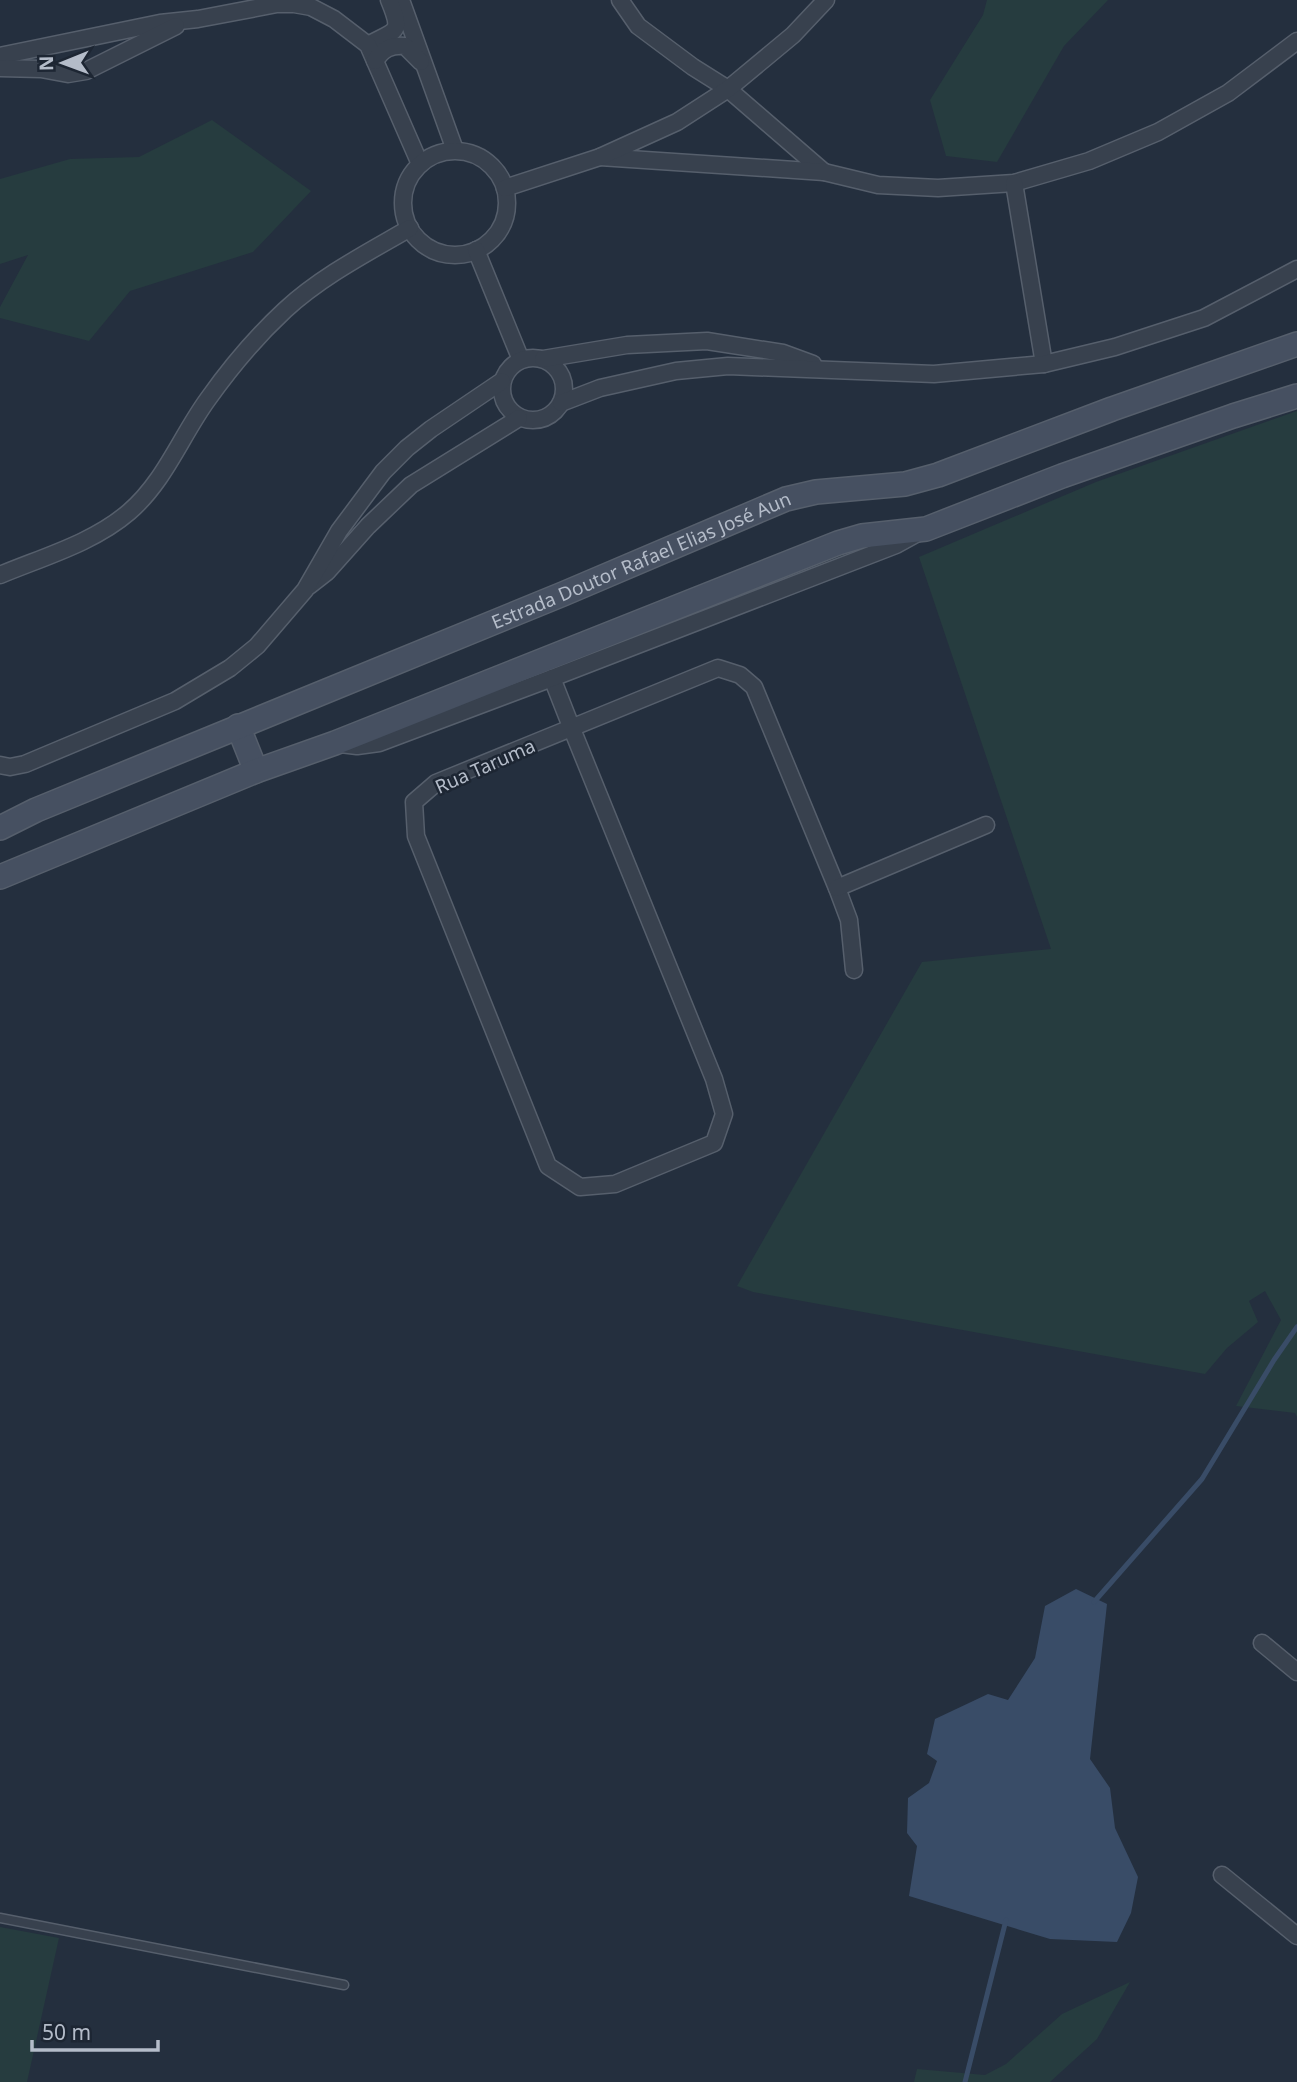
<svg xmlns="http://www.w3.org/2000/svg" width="1297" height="2082" viewBox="0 0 1297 2082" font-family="'Noto Sans',sans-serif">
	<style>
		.green { fill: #263c3f }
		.water { fill: #394c67 }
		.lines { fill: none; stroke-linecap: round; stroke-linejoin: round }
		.stream { stroke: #394c67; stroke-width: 5 }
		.lane-casing { stroke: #565f6c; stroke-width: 11 }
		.street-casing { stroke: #565f6c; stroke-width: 19 }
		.secondary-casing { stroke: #565f6c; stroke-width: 26 }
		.lane { stroke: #38414e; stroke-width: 8 }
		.street { stroke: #38414e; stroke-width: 16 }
		.secondary { stroke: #465061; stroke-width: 23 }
		.labels { text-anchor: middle; stroke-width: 5; stroke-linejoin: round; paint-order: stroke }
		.street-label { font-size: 19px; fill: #b4bcc9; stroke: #1d2633 }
	</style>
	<rect width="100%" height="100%" fill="#242f3e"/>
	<g class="green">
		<polygon points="987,0 1108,0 1064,46 997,162 946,156 930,100 983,15"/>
		<polygon points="212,120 311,191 253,252 130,291 89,341 0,318 0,307 28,255 0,264 0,179 70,159 139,157"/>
		<polygon points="1297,411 1297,1417 1295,1413 1236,1406 1281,1320 1265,1291 1249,1301 1258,1322 1227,1348 1205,1374 753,1292 737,1286 922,962 1051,949 919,557 1096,482"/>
		<polygon points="0,1927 59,1938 27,2082 0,2082"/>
		<polygon points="1130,1982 1097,2039 1050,2082 914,2082 917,2069 985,2075 1006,2064 1062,2014"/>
	</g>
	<polygon class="water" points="1076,1589 1107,1604 1090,1759 1110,1788 1115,1828 1138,1877 1131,1913 1117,1942 1050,1939 909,1896 917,1846 907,1833 908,1798 929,1783 937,1761 927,1754 935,1719 988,1694 1008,1700 1035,1658 1045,1606"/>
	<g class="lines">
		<g class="stream">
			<polyline points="1094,1602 1202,1479 1274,1360 1297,1327"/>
			<polyline points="965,2082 1006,1920"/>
		</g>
		<g class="lane-casing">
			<polyline id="lane" points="0,1918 344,1985"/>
		</g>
		<g class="street-casing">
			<g id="street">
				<polyline points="401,0 455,150"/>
				<polyline points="620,0 638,26 693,67 728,89 824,172"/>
				<path d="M368 45C397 29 403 34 389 0"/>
				<polyline points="0,56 160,23 198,19 277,4 294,4 311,7 334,19 368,45 420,164"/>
				<path d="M375 61C383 49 390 45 405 46L421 62"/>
				<polyline points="0,68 41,69 68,74 86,71 176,26"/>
				<circle cx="455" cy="203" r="52"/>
				<polyline points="600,157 824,172 878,185 938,188 1014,183 1089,161 1158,132 1228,93 1297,41"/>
				<polyline points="1014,183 1044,364"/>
				<polyline points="505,188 600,157 677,122 728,89 793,35 826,0"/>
				<polyline points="476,250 521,360"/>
				<circle cx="533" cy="389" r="31"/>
				<polyline points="543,359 627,345 707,341 783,353 813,364"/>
				<polyline points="561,403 600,388 676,371 728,366 934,374 1044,364 1115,347 1204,318 1297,269"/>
				<path d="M0 575C43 557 93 543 129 512 165 481 181 436 208 399 230 368 257 336 285 310 322 276 367 253 410 228"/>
				<polyline points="309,586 327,572 368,526 411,485 519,418"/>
				<polyline points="552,678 572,729 714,1079 724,1114 714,1143 615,1184 580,1187 548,1166 416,836 414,802 436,783 718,668 740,675 754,687 837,888 849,920 854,970"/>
				<polyline points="341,744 357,746 379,743 552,678 896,545 916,534"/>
				<polyline points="0,765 10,767 25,764 175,701 230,668 257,646 305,590 339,531 383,472 407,448 431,429 502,381"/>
				<polyline points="837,888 986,825"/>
				<polyline points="1262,1643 1297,1672"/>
				<polyline points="1222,1875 1297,1936"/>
			</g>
		</g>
		<g class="secondary-casing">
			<g id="secondary">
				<polyline points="238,726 256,771"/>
				<path id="s1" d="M0 828 36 810 563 594 786 499 816 492 905 484 938 475 1112 409 1297 344"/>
				<polyline points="0,877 256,771 335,743 838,543 862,536 926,529 1062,476 1233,416 1297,396"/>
			</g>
		</g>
		<use href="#lane" class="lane"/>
		<use href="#street" class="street"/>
		<use href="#secondary" class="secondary"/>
	</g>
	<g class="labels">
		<g class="street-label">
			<text dy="7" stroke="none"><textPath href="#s1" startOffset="695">Estrada Doutor Rafael Elias José Aun</textPath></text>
			<text transform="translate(485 766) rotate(-24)" y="7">Rua Taruma</text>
		</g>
	</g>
	<g transform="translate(63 63) rotate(269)" stroke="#1d2633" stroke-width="5" paint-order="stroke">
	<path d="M0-5L12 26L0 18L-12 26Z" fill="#b4bcc9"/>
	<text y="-10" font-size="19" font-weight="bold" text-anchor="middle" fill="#b4bcc9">N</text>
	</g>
	<path d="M32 2040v10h126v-10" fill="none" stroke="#b4bcc9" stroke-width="3.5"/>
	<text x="42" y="2040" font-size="21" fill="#b4bcc9" stroke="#1d2633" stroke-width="5" paint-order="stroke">50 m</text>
</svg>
